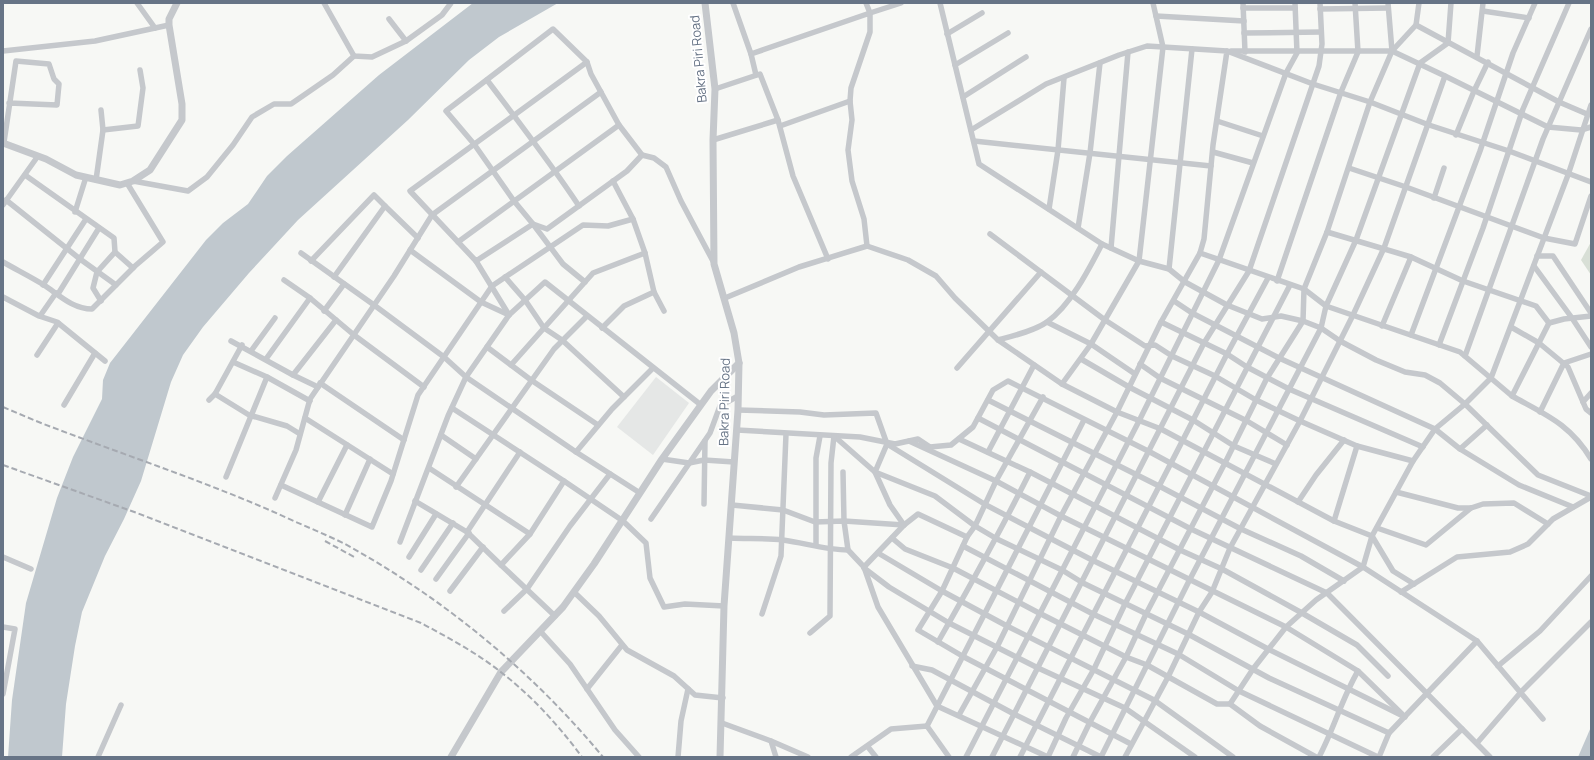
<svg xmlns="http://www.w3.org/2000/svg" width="1594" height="760" viewBox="0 0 1594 760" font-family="Manrope,sans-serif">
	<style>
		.built { fill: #e5e7e6 }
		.green { fill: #d8dfd6 }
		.water { fill: #c0c8ce }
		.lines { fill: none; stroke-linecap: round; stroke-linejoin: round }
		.minor { stroke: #c5c8cc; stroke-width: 5.5 }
		.tertiary { stroke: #c5c8cc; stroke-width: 7 }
		.rail { stroke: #a6aab1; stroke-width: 2; stroke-dasharray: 6 3; stroke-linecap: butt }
		.labels { text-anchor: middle; stroke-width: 4; stroke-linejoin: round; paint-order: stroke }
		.street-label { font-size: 13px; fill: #677486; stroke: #fff }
	</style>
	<rect width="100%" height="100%" fill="#f7f8f5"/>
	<polygon class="built" points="656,377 689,403 653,455 617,427"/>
	<polygon class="green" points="1591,242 1591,275 1581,260"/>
	<g class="water">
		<polygon points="473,3 558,3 499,37 469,60 408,120 298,220 249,273 203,327 183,355 171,382 141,481 124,519 105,556 82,612 75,646 66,704 62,757 8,757 12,700 26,603 57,498 73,457 102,399 103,380 110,363 206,240 223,223 248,204 267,176 287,156 379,75"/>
		<polygon points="1591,727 1591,757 1578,757"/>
	</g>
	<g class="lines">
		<g class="minor">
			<polyline points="137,3 155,28"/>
			<polyline points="324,3 354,56 372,57 406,41 442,15 451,3"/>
			<polyline points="866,3 870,13 901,3"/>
			<path d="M940 3 979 164 1102 244C1089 269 1071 305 1047 322 1034 331 1013 336 998 340"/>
			<polyline points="1243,3 1245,52"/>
			<polyline points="1388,3 1392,51"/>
			<polyline points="1243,8 1295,8"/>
			<polyline points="1320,9 1388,8"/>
			<polyline points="1483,11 1529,18"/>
			<polyline points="1156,16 1244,21"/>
			<polyline points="389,19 406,41"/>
			<polyline points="1416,25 1559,102 1587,114"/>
			<polyline points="1244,33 1321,32"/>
			<polyline points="947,34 982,13"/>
			<polyline points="3,51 95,41 169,25"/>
			<polyline points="1227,51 1313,84 1370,102 1429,125 1509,151 1591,182"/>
			<polyline points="1231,51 1392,51 1445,76 1548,127 1581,130 1591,127"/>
			<polyline points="751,54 756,75"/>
			<polyline points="1477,56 1483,3"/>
			<polyline points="587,62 410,191 476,261 533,224 547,229 627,171 642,155"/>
			<polyline points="955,65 1008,33"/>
			<path d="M487 80C518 121 550 162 579 206"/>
			<polyline points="715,89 760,74 778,120 793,176 828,259"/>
			<polyline points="963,97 1026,57"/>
			<polyline points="1217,121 1263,136"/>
			<polyline points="780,126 850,101"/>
			<polyline points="103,130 138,126 143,88 140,70"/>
			<polyline points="1456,135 1474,91 1488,62"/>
			<polyline points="713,140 778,120"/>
			<polyline points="974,141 1211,166"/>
			<polyline points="4,142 16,61 49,64 54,79 59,84 57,105 9,103"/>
			<polyline points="1213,152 1253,163"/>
			<polyline points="1349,168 1406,187 1544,238 1575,244 1591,196"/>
			<polyline points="25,175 114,238 115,252 133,268"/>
			<polyline points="96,180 103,130 101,110"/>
			<polyline points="133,181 188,191 207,177 233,145 252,117 274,104 291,104 333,75 354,56"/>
			<polyline points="613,181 633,219 645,253 654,292 664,311"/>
			<polyline points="1434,198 1444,168"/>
			<polyline points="6,200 80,259 116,285"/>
			<polyline points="3,205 38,156"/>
			<polyline points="1049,209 1058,150 1064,78"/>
			<polyline points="75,212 86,177"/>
			<polyline points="1078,228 1090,153 1100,63"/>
			<polyline points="1327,232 1411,257 1463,281 1536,306 1549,323"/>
			<polyline points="990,234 1105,320 1145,346 1155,345 1172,356 1215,376 1256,400 1300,421 1357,446 1413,461"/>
			<polyline points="458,242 619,125"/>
			<polyline points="1102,244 1139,261 1169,269 1185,282 1227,305 1262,319 1281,316 1303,321 1321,328 1340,341 1376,360 1405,372 1425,375 1440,383 1465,404 1538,475 1591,496"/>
			<polyline points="867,246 908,260 936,276 955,298 998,340 1062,384 1117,412 1161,429 1334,521 1372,536 1393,571 1414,584"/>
			<polyline points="1111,248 1128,52"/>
			<polyline points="410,250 481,302 509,315"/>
			<polyline points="301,253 374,305 444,357 466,377 576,452"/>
			<polyline points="1200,253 1304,289 1326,306 1460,352 1512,396"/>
			<polyline points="1537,256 1553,256 1591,313"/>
			<polyline points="311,261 374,195 385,206"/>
			<polyline points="476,261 509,315"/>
			<path d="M3 262C17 270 31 277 44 285 59 295 73 309 92 309L135 266 163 242 127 183"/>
			<polyline points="1534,266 1572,318 1591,347"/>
			<polyline points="1169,269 1192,49"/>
			<polyline points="334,277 385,206 418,238"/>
			<polyline points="505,277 525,300 544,328 562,340 624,397"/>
			<polyline points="284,280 310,298 354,335 424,387"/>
			<polyline points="1277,281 1341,92 1358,52 1355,3"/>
			<polyline points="585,282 563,264 533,224 514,201 474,144 446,111 553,29 587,62 591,74 619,125 642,155 654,158 666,167 681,201 714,263"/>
			<polyline points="43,285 86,219"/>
			<polyline points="58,294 99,228"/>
			<polyline points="3,297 39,316 57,322 105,361"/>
			<polyline points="725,298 799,267 867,246 864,219 852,181 848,150 852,120 850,101 851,88 870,32 870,13 751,54 733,3"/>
			<polyline points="101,301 93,288 97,272 115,252"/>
			<polyline points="1174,301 1192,313 1279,358 1435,429 1460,449 1519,485 1573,507"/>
			<polyline points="324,311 344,284"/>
			<polyline points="40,316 56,293"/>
			<path d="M1591 316 1564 319 1549 323 1512 396C1546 415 1570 424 1591 459"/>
			<polyline points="1047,322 1091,344 1135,374"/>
			<polyline points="1161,322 1227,354 1247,367 1289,389 1423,447"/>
			<polyline points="1382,326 1411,257"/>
			<polyline points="1511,327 1539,343 1568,367 1586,409 1591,413"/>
			<polyline points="602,328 624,306 654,292"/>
			<polyline points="1411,335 1480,151 1513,53 1535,3"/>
			<polyline points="231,341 293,375"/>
			<polyline points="1439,345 1483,228 1523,109 1569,3"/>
			<polyline points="487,347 531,380 598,425"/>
			<polyline points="251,351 275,318"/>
			<polyline points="37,355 58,323"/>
			<polyline points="1465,356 1543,139 1591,29"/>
			<polyline points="266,359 310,298"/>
			<polyline points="1081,359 1129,387 1193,420 1234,446 1276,464"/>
			<polyline points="233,362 267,377 310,401"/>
			<polyline points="1140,364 1160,378 1247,421 1287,445"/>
			<polyline points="511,365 593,273 645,253"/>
			<polyline points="957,368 1041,272"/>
			<polyline points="320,383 404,440"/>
			<polyline points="1062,384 1091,344 1139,261 1163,47 1153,3"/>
			<polyline points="318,387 293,375 336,320"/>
			<polyline points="215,394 249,415 287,426 300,434"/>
			<polyline points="1043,397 996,481 975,526 967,537 942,591 918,630 964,657 1131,744"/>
			<polyline points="209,400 215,394 242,345"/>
			<polyline points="988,400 1159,486 1241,529 1301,556 1344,581"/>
			<polyline points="1583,402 1591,393"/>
			<polyline points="64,405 95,353"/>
			<polyline points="452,408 564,481 530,534"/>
			<polyline points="738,410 800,412 824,415 876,413 887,444 986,505 1092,560 1199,612 1268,649 1405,717"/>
			<polyline points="1540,412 1564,363 1591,354"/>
			<polyline points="305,418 393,474"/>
			<polyline points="978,418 1191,529 1327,593 1490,757"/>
			<polyline points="737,430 860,437 895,444 918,439 930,447 951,445 973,427 993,390 1008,381 1150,452 1363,567 1477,641 1389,733 1379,757"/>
			<polyline points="441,435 476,459"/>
			<polyline points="834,436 875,472 935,496 975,526 997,539 1062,570 1083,583 1188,634 1269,678 1389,733"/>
			<polyline points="959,439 1030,472 1180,550 1222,569 1302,613 1357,645 1388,676"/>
			<polyline points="909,441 996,481 1061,516 1286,627 1358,671 1402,714"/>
			<polyline points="887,444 875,472 890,505 904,525"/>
			<polyline points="1460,449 1487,425"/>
			<polyline points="988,452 1034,365"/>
			<polyline points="662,459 689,463 704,460 734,462"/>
			<polyline points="429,468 530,534 501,565 555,616"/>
			<polyline points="843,472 844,521 848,550"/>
			<polyline points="226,477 267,377"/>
			<polyline points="564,481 623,521 646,543 650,578 664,607 685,604 724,606"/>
			<polyline points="281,485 372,527 391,481 418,395 492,286 583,225 608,226 633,219"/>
			<polyline points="456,487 554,349 587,316"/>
			<polyline points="1396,492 1458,508 1471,508 1483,504 1514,503 1548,524"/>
			<polyline points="640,493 576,452 612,409 653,368"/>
			<polyline points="275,498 296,450 310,399 394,276 432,215 601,92"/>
			<polyline points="415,501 467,532"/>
			<polyline points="318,502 347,445"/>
			<polyline points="1298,502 1316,475 1344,440"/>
			<polyline points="704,504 705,441"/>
			<polyline points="732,505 783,510 815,522 844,521 904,525"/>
			<polyline points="345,515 370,459"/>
			<polyline points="651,519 710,433 720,406 738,396"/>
			<polyline points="1334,521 1357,446"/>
			<polyline points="1377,528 1426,545 1471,508"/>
			<path d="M730 538C747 539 765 538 783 540 805 543 826 550 848 550L864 567 904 525 918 514 967 537"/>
			<polyline points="892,538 905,549 953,568 1039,613 1126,657 1147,665 1217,704 1230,704 1260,726 1316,757"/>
			<polyline points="400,542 448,416 466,377 509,315 545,282 701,405"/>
			<polyline points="816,545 816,458 820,436"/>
			<polyline points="963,546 1093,614 1178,654 1239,691 1378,757"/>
			<polyline points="878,553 942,591 1007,626 1154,700 1233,757"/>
			<polyline points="3,557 31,569"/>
			<polyline points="409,557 436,514"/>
			<polyline points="501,565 467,532 520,452"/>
			<polyline points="864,567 878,607 937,706 1048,757 1066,718 1094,669 1125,604 1290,285"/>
			<polyline points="864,568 889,587 949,623 1038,668 1125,708 1195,757"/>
			<polyline points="421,570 453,523"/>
			<polyline points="436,579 469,533"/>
			<polyline points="450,591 483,547"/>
			<polyline points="574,592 599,616 627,650 674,676 695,695 723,698"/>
			<polyline points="1401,592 1457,557 1510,552 1528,544 1553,519 1591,497"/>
			<polyline points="504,611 527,589 570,526 610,474"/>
			<polyline points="762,614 781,556 786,434"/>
			<polyline points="3,627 15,629 3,694"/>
			<polyline points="541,632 570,664 615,730 639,757"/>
			<polyline points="810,633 830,616 831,463 834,436"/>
			<polyline points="1477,641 1543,719"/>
			<path d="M938 642C970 586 1001 530 1030 472"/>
			<polyline points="912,666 932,670 1014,714 1101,757 1189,581 1321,328 1326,306 1356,240 1420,63 1448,43 1451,3"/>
			<polyline points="1498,666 1540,631 1591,576"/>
			<polyline points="587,689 622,645"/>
			<polyline points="1230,704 1253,669 1286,627 1316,600 1363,567 1372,536 1413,461 1435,429 1465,404 1491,378 1568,175 1591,105"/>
			<polyline points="959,715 997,647 1061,516 1117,412 1161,322 1200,253 1204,239 1213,145 1227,51 1147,46 1119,55 1046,84 971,130"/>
			<polyline points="722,723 771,741 776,757"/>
			<polyline points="927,726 1084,420"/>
			<polyline points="771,741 808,757"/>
			<polyline points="1477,743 1521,692 1591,622"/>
			<polyline points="868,747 876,757"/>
			<polyline points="98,757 121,705"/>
			<polyline points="678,757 681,721 688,689"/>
			<polyline points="851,757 891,729 927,726 949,757"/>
			<polyline points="966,757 1139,421 1219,260 1286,73 1297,53 1295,3"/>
			<polyline points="992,757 1204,343 1249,271 1319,66 1322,44 1320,3"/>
			<polyline points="1020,757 1227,354 1268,278"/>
			<polyline points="1073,757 1090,722 1126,657 1146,614 1225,463 1267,378 1303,321 1304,289 1327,232 1370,102 1392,51 1416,25 1419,3"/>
			<polyline points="1125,757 1168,677 1199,612 1212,592 1230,548 1300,421 1353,315 1384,248 1445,76"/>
			<path d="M1319 757C1334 729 1342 698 1358 671"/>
			<polyline points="1433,757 1462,729"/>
		</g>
		<g class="tertiary">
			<polyline points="705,3 715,89 713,140 714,264 734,333 739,363 738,410 724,606 720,757"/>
			<polyline points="3,143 46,159 76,175 120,185 133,181 150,170 182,120 182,104 169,25 169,19 177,3"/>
			<polyline points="451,757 501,672 563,607 594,564 662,459 711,391 739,363"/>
		</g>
		<g class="rail">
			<path d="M3 407 36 421C123 455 212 483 296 522 312 529 329 536 345 544 443 598 532 671 603 757"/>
			<path d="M3 465 137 513 421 623C449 638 477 653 502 673 533 697 559 726 582 757"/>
			<polyline points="325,541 356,558"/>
		</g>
	</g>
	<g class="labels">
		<g class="street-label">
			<text transform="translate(698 59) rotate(-95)" y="5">Bakra Piri Road</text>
			<text transform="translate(724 402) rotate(-89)" y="5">Bakra Piri Road</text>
		</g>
	</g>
	<rect width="1594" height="760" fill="none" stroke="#677486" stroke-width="8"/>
</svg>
